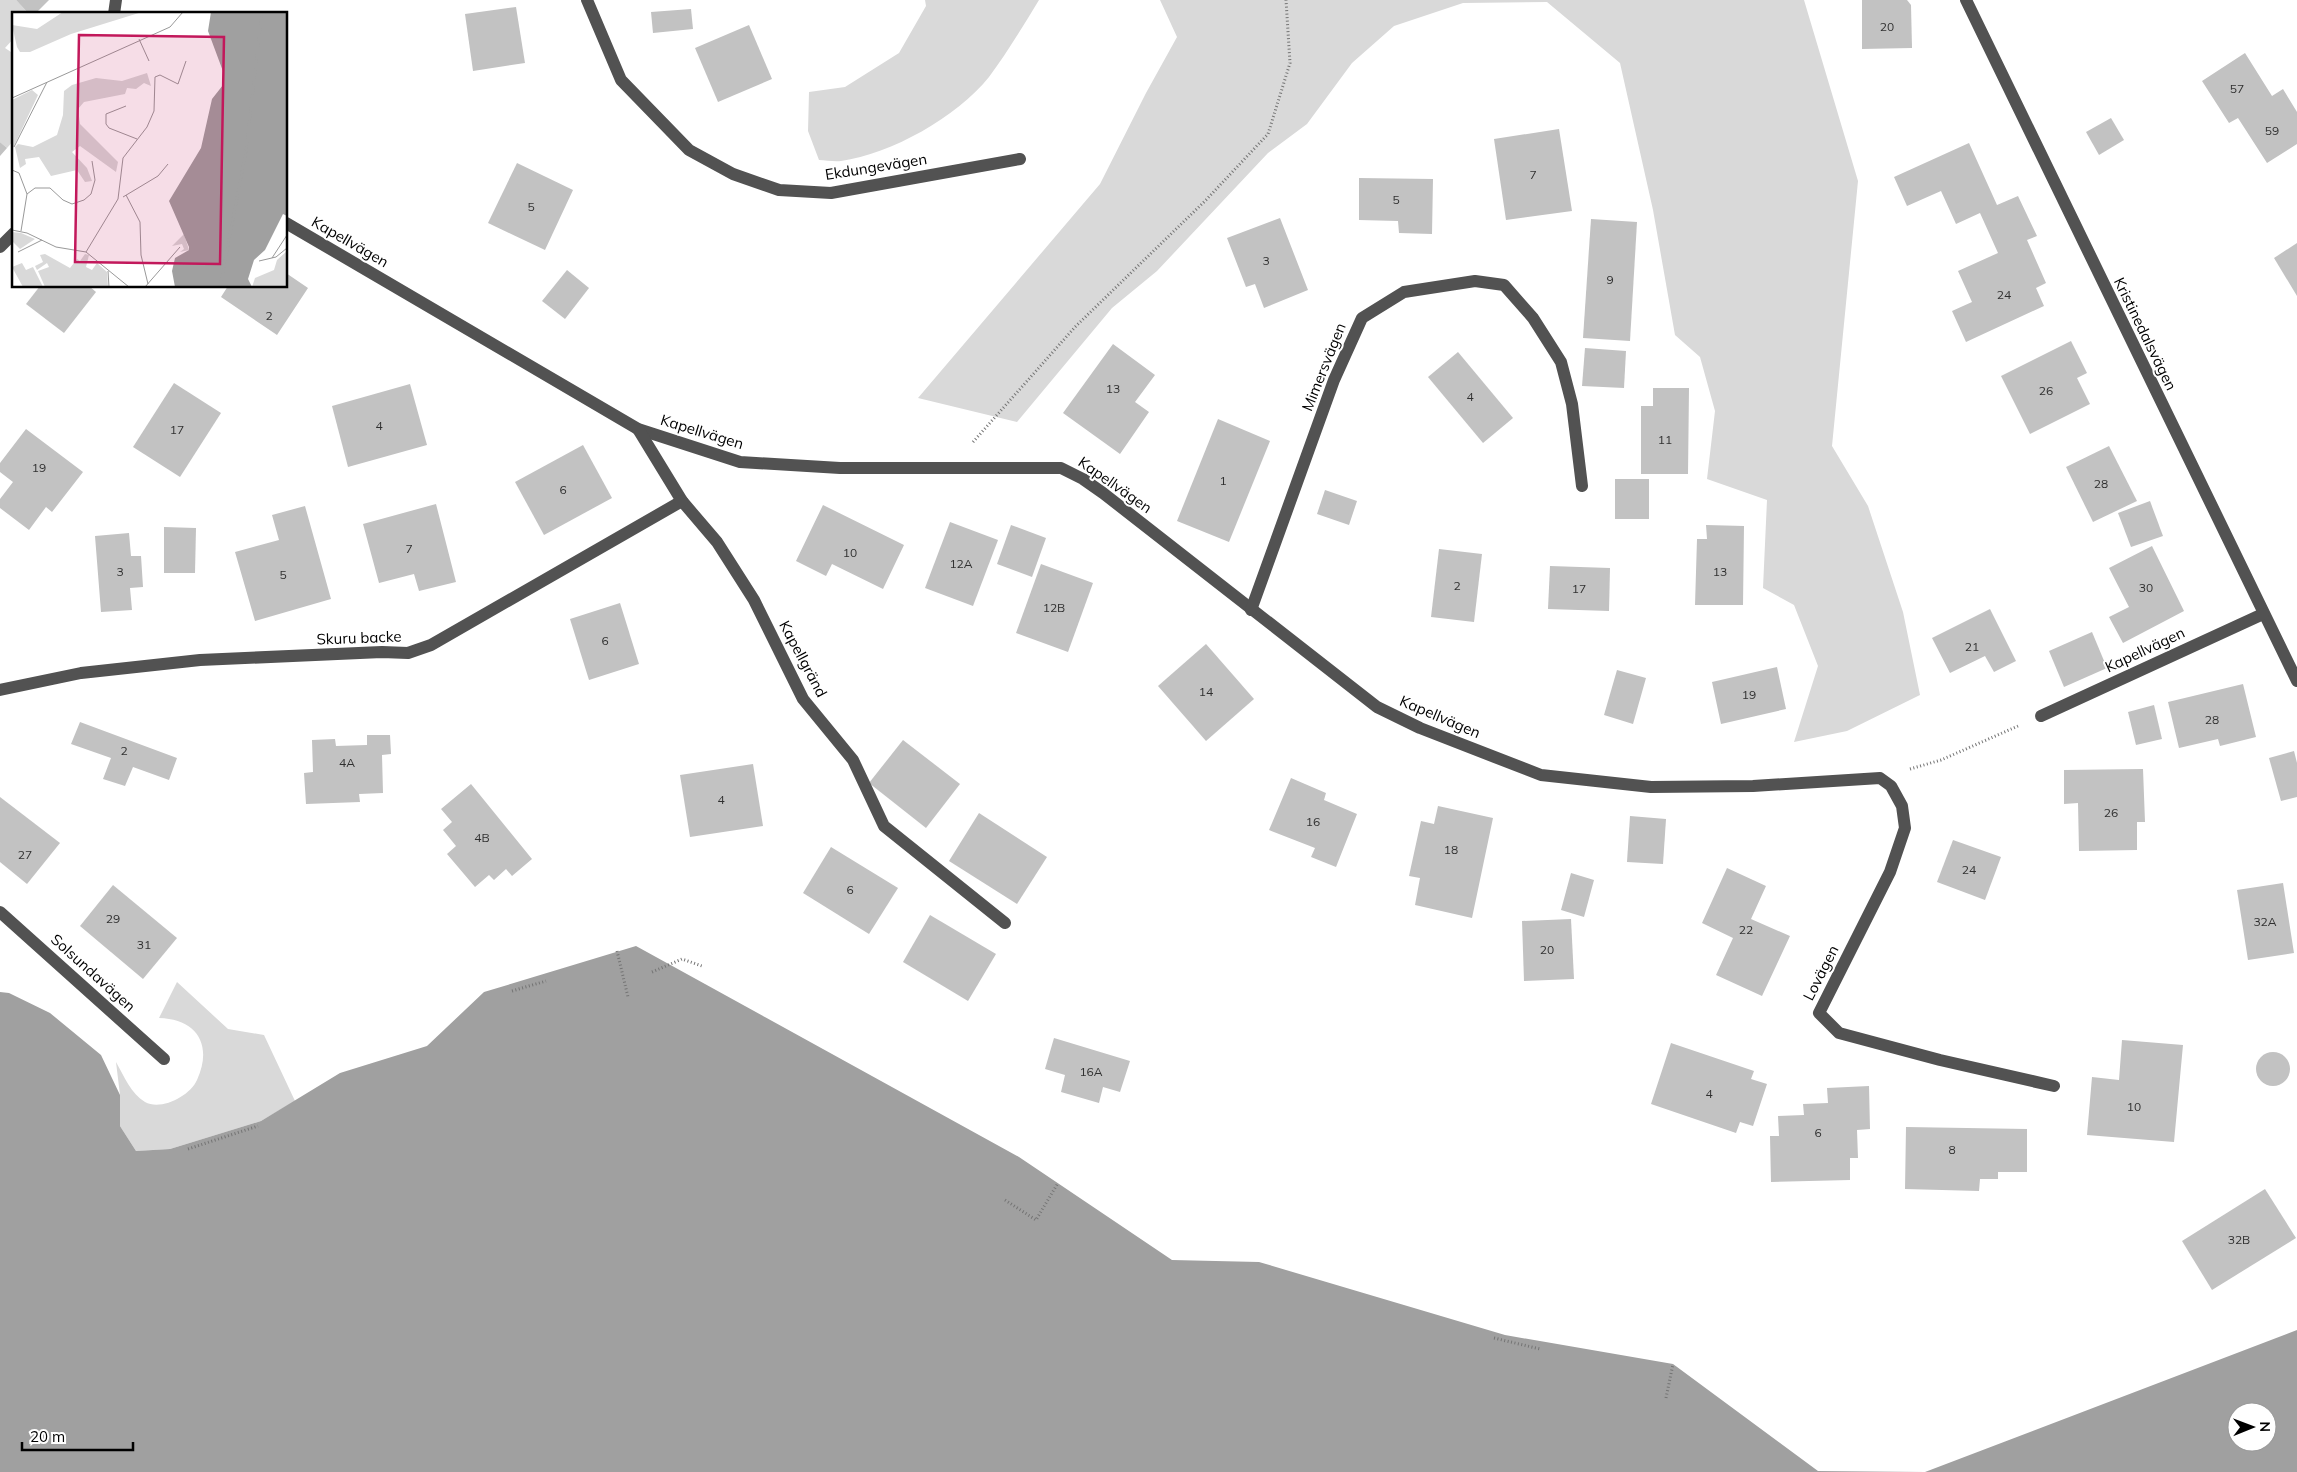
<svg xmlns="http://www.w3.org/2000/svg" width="2297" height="1472" viewBox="0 0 2297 1472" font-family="Mulish,sans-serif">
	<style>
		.green { fill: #d9d9d9 }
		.water { fill: #a0a0a0; fill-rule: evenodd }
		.building { fill: #c2c2c2 }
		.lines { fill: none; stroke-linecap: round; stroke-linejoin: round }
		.path { stroke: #747474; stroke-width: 3; stroke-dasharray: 1 2.5; stroke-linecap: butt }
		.minor { stroke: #525252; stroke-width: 12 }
		.labels { text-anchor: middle; stroke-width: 4; stroke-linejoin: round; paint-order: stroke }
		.number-label { font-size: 12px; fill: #303030 }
		.street-label { font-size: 15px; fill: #000; stroke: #fff }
		.inset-river { fill: none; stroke: #a0a0a0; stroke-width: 2.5 }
		.inset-road { fill: none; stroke: #999; stroke-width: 1 }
		.view { fill: #c2185b; fill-opacity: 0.15; stroke: #c2185b; stroke-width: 2.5 }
		.inset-edge { fill: none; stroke: #000; stroke-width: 2.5 }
	</style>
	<rect width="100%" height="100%" fill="#fff"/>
	<g class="green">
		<polygon points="0,0 16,0 29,14 14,14 14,38 5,48 14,54 14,140 7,148 0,142"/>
		<path d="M925 0H1039C1023 26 1007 53 989 77 957 117 891 154 841 161 834 162 826 160 819 160L808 131 809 92 845 87 899 53 926 6Z"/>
		<polygon points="1160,0 1804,0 1858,181 1832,446 1868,506 1903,612 1920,695 1847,731 1794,742 1818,666 1794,605 1763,588 1767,500 1707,479 1715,411 1700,357 1675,335 1653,210 1620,63 1547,2 1463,3 1394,26 1352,63 1307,124 1268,153 1157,271 1112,308 1017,422 918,398 1100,184 1146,93 1177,37"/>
		<path d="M177 982 228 1029 264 1035 295 1101 261 1121 170 1149 136 1151 120 1126V1095L116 1062C124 1076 131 1094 145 1102 161 1111 190 1096 197 1080 213 1045 197 1019 159 1018Z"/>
	</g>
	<path class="water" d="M636 946 1019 1157 1172 1260 1259 1262 1505 1335 1673 1364 1818 1471 1925 1472 2297 1330V1472H0V992L9 993 50 1013 101 1055 120 1095V1126L136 1151 170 1149 261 1121 340 1073 427 1046 484 992ZM2237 1412H2267V1442H2237Z"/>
	<g class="building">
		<polygon points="16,0 49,0 35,14 29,14"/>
		<polygon points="1862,0 1907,0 1911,5 1912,48 1862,49"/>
		<polygon points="516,7 525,63 473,71 465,14"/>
		<polygon points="691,9 693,29 653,33 651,12"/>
		<polygon points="749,25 772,79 718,102 695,48"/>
		<polygon points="2245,53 2272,96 2283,89 2297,112 2297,144 2267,163 2238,118 2229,123 2202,81"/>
		<polygon points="2111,118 2124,140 2099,155 2086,132"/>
		<polygon points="1559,129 1572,211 1506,220 1494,139"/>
		<polygon points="0,142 7,148 0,156"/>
		<polygon points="1969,143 1997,205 2018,196 2037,236 2027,240 2046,283 2036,288 2044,306 1966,342 1952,311 1972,302 1958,271 1998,253 1980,213 1956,224 1941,191 1907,206 1894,177"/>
		<polygon points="517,163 573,190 545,250 488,223"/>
		<polygon points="1359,178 1433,179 1432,234 1399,233 1398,221 1359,220"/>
		<polygon points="1280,218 1308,290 1264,308 1255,284 1246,287 1227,238"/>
		<polygon points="1591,219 1637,222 1630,341 1583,338"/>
		<polygon points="2297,243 2297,296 2274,258"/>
		<polygon points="567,270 589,288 565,319 542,301"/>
		<polygon points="286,273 308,288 277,335 221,297 228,286 286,286"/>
		<polygon points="40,286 89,286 96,292 64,333 26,304"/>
		<polygon points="2071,341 2087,373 2077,378 2090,404 2030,434 2001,376"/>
		<polygon points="1113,344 1155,375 1135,402 1149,412 1120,454 1063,413"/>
		<polygon points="1585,348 1626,351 1624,388 1582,386"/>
		<polygon points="1458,352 1513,418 1483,443 1428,377"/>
		<polygon points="174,383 221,413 180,477 133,447"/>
		<polygon points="410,384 427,445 348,467 332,406"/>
		<polygon points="1653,388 1689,388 1688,474 1641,474 1641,406 1653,406"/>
		<polygon points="1218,419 1270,441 1229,542 1177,521"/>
		<polygon points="26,429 83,472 52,512 46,507 29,530 0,508 0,499 13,482 0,472 0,463"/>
		<polygon points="583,445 612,498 544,535 515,482"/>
		<polygon points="2109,446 2137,501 2093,522 2066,467"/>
		<rect x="1615" y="479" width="34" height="40"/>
		<polygon points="1325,490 1357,501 1349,525 1317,514"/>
		<polygon points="2150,501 2163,536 2131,547 2118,513"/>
		<polygon points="436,504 456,582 419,591 414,574 379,583 363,524"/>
		<polygon points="823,505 904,545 883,589 832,564 826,576 796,561"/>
		<polygon points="305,506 331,599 255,621 235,552 279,540 272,515"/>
		<polygon points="950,522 998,540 973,606 925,588"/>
		<polygon points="1011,525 1046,538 1032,577 997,564"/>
		<polygon points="1706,525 1744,526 1743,605 1695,605 1697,539 1707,539"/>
		<polygon points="164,527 196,528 195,573 164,573"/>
		<polygon points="129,533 131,556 141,556 143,587 130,588 132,610 101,612 95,536"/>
		<polygon points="2152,546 2184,611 2123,643 2109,617 2129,607 2109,568"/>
		<polygon points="1439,549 1482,554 1474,622 1431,617"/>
		<polygon points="1041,564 1093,583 1068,652 1016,633"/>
		<polygon points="1550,566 1610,568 1609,611 1548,609"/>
		<polygon points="620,603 639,664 589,680 570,619"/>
		<polygon points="1990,609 2016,661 1994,672 1985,656 1950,673 1932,638"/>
		<polygon points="2092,632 2107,668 2064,687 2049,651"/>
		<polygon points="1206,644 1254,699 1206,741 1158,686"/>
		<polygon points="1777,667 1786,709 1721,724 1712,682"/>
		<polygon points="1617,670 1646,678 1633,724 1604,715"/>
		<polygon points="2243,684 2256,737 2220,746 2218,739 2179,748 2168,702"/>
		<polygon points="2154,705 2162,739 2136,745 2128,712"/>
		<polygon points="80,722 177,758 169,780 133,767 125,786 103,779 111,758 71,744"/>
		<polygon points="367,735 390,735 391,754 382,755 383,793 359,794 360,802 306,804 304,773 313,772 312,740 335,739 336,746 367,745"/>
		<polygon points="903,740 960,784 926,828 869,783"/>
		<polygon points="2294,751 2297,763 2297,797 2281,801 2269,758"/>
		<polygon points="753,764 763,826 690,837 680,775"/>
		<polygon points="2143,769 2145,822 2137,822 2137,850 2079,851 2078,803 2064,804 2064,770"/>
		<polygon points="1291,778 1326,793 1324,800 1357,814 1336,867 1311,857 1315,848 1269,830"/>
		<polygon points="471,784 532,859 512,876 506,869 494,880 489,875 475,887 447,854 456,846 443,830 452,822 441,809"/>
		<polygon points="0,797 60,843 27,884 0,862"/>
		<polygon points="1438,806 1493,818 1472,918 1415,905 1420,878 1409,876 1421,821 1434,824"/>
		<polygon points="979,813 1047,857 1017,904 949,861"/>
		<polygon points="1630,816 1666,819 1663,864 1627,862"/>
		<polygon points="1953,840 2001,857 1985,900 1937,882"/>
		<polygon points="831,847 898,888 869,934 803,893"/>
		<polygon points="1727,868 1766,886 1751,919 1790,936 1762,996 1716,975 1733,938 1702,923"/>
		<polygon points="1571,873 1594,880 1584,917 1561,910"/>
		<polygon points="2283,883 2294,953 2248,960 2237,890"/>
		<polygon points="113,885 177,938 143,979 80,926"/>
		<polygon points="930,915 996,954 968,1001 903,962"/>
		<polygon points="1571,919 1574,979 1524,981 1522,921"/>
		<polygon points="1054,1038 1130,1061 1120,1092 1103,1087 1099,1103 1061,1092 1065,1075 1045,1069"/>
		<polygon points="2122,1040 2183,1045 2174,1142 2087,1135 2092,1077 2119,1080"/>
		<polygon points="1671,1043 1754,1071 1751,1079 1767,1084 1753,1126 1740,1122 1736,1133 1651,1104"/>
		<circle cx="2273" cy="1069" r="17"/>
		<polygon points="1869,1086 1870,1129 1857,1130 1858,1158 1850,1158 1850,1180 1771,1182 1770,1136 1779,1136 1778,1116 1804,1115 1803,1104 1828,1103 1827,1088"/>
		<polygon points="1906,1127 2027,1129 2027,1172 1998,1172 1998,1179 1980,1179 1979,1191 1905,1189"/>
		<polygon points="2265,1189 2296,1238 2212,1290 2182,1241"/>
	</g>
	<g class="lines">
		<g class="path">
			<polyline points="973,442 1075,327 1206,200 1268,134 1290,63 1286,0"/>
			<polyline points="1910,769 1941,760 2018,726"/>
			<polyline points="617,951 628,997"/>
			<polyline points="652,972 682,959 702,966"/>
			<polyline points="512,991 546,981"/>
			<polyline points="188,1149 258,1126"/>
			<polyline points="1005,1200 1036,1220 1058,1183"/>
			<polyline points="1494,1338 1540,1349"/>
			<polyline points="1666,1398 1673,1364"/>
		</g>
		<g class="minor">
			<polyline points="587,0 621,80 689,150 733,174 779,190 831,193 1020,159"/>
			<polyline points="1966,0 2297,681"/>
			<polyline points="114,14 116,0"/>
			<polyline points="286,223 638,429 740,462 840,468 1061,468 1083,479 1103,493 1377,707 1420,728 1541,775 1651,787 1753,786 1880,778 1891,786 1902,806 1905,828 1890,872 1819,1013 1839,1033 1940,1060 2054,1086"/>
			<polyline points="0,247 14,233"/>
			<polyline points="638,429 682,501 717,542 754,600 803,699 853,760 884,826 1005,923"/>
			<polyline points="1251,610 1334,380 1362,318 1404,292 1475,281 1504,285 1533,318 1561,362 1572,404 1582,486"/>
			<polyline points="0,690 81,673 200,660 382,652 408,653 431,645 682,501"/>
			<polyline points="2041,716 2263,614"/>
			<polyline points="0,912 164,1059"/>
		</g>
	</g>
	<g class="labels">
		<g class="number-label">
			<text x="1887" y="31">20</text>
			<text x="2237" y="93">57</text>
			<text x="2272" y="135">59</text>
			<text x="1533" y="179">7</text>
			<text x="1396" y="204">5</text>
			<text x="531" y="211">5</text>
			<text x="1266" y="265">3</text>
			<text x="1610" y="284">9</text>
			<text x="2004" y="299">24</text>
			<text x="269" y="320">2</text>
			<text x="1113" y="393">13</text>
			<text x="2046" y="395">26</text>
			<text x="1470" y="401">4</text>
			<text x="379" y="430">4</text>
			<text x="177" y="434">17</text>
			<text x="1665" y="444">11</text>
			<text x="39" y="472">19</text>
			<text x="1223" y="485">1</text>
			<text x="2101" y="488">28</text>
			<text x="563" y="494">6</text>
			<text x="409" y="553">7</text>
			<text x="850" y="557">10</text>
			<text x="961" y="568">12A</text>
			<text x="120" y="576">3</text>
			<text x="1720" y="576">13</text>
			<text x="283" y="579">5</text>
			<text x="1457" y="590">2</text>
			<text x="2146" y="592">30</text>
			<text x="1579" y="593">17</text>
			<text x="1054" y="612">12B</text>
			<text x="605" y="645">6</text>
			<text x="1972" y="651">21</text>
			<text x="1206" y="696">14</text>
			<text x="1749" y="699">19</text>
			<text x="2212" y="724">28</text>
			<text x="124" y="755">2</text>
			<text x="347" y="767">4A</text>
			<text x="721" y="804">4</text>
			<text x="2111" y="817">26</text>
			<text x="1313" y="826">16</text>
			<text x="482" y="842">4B</text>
			<text x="1451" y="854">18</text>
			<text x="25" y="859">27</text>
			<text x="1969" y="874">24</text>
			<text x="850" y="894">6</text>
			<text x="113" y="923">29</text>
			<text x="2265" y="926">32A</text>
			<text x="1746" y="934">22</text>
			<text x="144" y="949">31</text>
			<text x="1547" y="954">20</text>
			<text x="1091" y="1076">16A</text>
			<text x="1709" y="1098">4</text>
			<text x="2134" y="1111">10</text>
			<text x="1818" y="1137">6</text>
			<text x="1952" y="1154">8</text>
			<text x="2239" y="1244">32B</text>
		</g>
		<g class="street-label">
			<text transform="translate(876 167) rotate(-9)" y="5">Ekdungevägen</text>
			<text transform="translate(350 242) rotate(30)" y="5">Kapellvägen</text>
			<text transform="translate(2145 334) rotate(64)" y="5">Kristinedalsvägen</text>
			<text transform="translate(1324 367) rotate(-68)" y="5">Mimersvägen</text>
			<text transform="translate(702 432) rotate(17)" y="5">Kapellvägen</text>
			<text transform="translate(1115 485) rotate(35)" y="5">Kapellvägen</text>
			<text transform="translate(359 638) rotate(-2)" y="5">Skuru backe</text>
			<text transform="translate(2145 650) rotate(-25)" y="5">Kapellvägen</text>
			<text transform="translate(803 659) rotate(62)" y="5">Kapellgränd</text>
			<text transform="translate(1440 717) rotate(23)" y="5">Kapellvägen</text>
			<text transform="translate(93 973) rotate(42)" y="5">Solsundavägen</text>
			<text transform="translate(1821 973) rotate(-63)" y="5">Lovägen</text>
		</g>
	</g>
	<g transform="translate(12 12)">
		<rect width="275" height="275" fill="#fff"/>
		<path d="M51 0H130L59 22 18 40H8L5 35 0 13 25 17ZM135 61 139 74 132 71 124 77 115 76 113 82 72 90 66 97 68 112 106 150 104 160 68 134 60 140 75 156 80 169 73 170 65 158 39 164 27 145 13 147 14 152 8 156 3 135 6 132 21 135 45 123 51 103 52 79 60 73 84 66 110 69ZM20 78 26 83 1 136 0 146V88ZM0 220 9 221 23 227 8 237 0 229ZM172 222 177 238 168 240 172 237 170 232 160 234ZM275 239V275H240L243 266 262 258 265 248ZM33 242 58 256 65 247 68 249 73 242 77 243 74 255 80 258 85 251 95 260 96 275H33L26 259 37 255 35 251 25 258 23 254 31 250 28 243ZM10 251 14 258 21 255 31 275H11L0 255Z" fill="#d9d9d9"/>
		<path d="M199 0H275V204L271 202 253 238 242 248 236 267 240 275H163L160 259 163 246 177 238V235L157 189 189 136 200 87 211 73 212 62 196 19Z" fill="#a0a0a0"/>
		<path class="inset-river" d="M208 275 234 139 250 0"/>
		<path class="inset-road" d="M127 27 137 49M0 86 158 15 171 0M114 94 94 102V112L97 116 125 127M2 135 35 70M0 158 7 161 15 182M114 183 128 210 129 243 136 272M111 185 146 164 156 152M0 218 15 221 44 235 74 240 117 275M9 219 15 182 23 176H38L51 188 60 192 72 188 79 182 83 168 80 149M6 240 30 228M74 240 106 187 111 146 135 115 142 99 143 65 148 63 166 72 174 49M260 246 275 223M247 249 264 245 275 236M96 259 97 275M133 275 168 235"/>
		<path class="view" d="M67 23 212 25 208 252 63 250Z"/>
		<rect width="275" height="275" class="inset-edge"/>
	</g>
	<g transform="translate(2252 1427) rotate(89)"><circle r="24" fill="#ffffff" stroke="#999999"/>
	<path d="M0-4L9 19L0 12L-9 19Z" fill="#000000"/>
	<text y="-8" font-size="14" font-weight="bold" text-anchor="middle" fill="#000000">N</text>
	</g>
	<path d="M22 1442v8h111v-8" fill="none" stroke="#000000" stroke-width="2.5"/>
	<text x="30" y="1442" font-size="15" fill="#000000" stroke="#ffffff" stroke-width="4" paint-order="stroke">20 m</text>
</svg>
